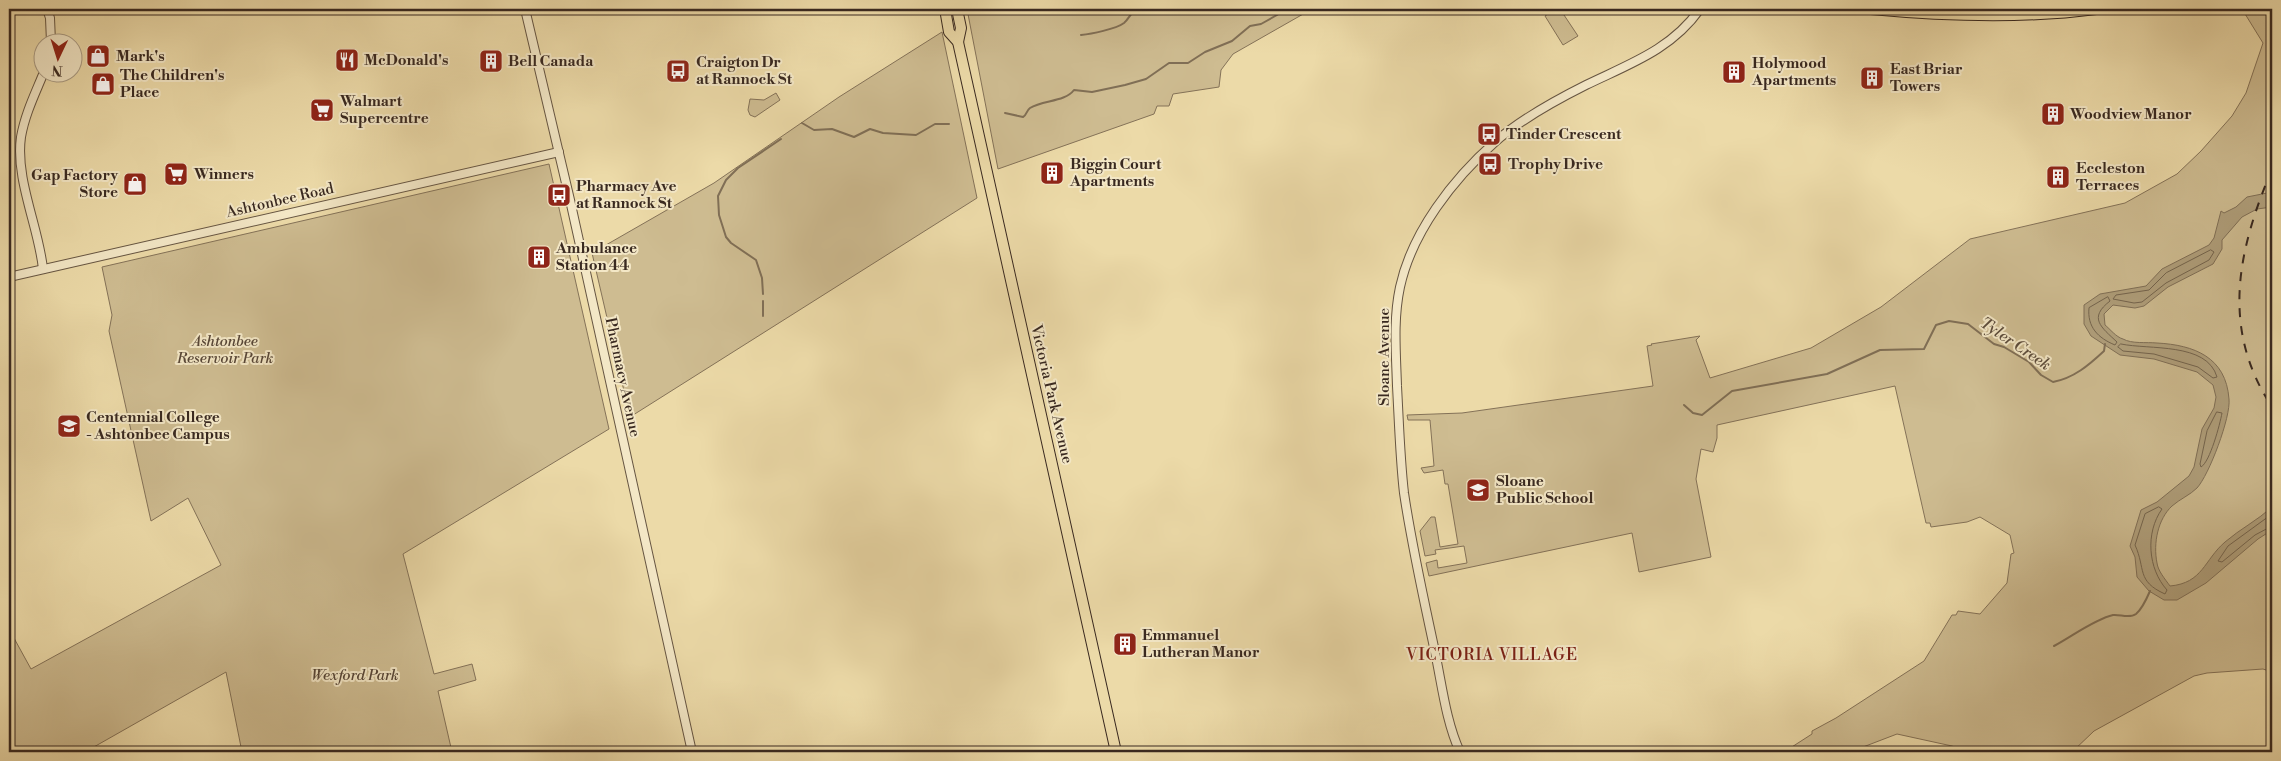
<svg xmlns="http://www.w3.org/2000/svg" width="2281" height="761" viewBox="0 0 2281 761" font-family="'Libre Bodoni',serif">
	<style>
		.green { fill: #cebc91; stroke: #847258 }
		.water { fill: #af9e7a; stroke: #806f56 }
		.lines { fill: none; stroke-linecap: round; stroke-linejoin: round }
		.shore { stroke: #74644d; stroke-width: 1 }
		.stream { stroke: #806f56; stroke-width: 2 }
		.minor-casing { stroke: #665542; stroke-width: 10 }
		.major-casing { stroke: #392920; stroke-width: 12 }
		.minor { stroke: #f3e7c6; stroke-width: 8 }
		.major { stroke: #ecdaa8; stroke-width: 10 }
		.rail { stroke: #392920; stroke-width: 2; stroke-dasharray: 9 9; stroke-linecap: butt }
		.labels { text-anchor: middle; stroke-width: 4; stroke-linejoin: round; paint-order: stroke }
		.poi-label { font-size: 15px; font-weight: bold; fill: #392920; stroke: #f3e7c6; text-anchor: start }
		.street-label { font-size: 15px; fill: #392920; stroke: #f3e7c6 }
		.park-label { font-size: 15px; font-style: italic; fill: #574637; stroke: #f3e7c6 }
		.water-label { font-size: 16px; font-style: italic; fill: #5c4c3b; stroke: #f3e7c6 }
		.neighbourhood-label { font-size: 16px; letter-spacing: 1px; fill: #7a1f14; stroke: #f3e7c6 }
	</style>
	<rect width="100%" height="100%" fill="#ecdaa8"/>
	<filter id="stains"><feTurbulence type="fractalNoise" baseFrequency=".004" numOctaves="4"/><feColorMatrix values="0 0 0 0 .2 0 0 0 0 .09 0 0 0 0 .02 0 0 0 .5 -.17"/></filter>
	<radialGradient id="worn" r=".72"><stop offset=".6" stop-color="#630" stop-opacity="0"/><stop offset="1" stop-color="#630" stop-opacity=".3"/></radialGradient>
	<g class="green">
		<polygon points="967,9 1312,9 1233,54 1221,70 1219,87 1173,94 1169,106 1157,106 1154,114 998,169"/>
		<polygon points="1556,9 1560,9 1578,36 1563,45 1545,16"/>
		<polygon points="2242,9 2272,9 2272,672 2263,669 2207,673 2194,676 2094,731 2072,752 1968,752 1952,746 1897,734 1850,752 1784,752 1812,734 1812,731 1836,718 1924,661 1952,615 1956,615 1958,611 1980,614 2007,583 2011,554 2014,553 2010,535 1980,517 1967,522 1931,527 1930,523 1926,523 1895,386 1717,425 1717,438 1713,452 1701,449 1696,479 1711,557 1639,572 1632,533 1429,576 1426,563 1437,560 1438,568 1467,563 1464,546 1435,550 1436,554 1425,556 1420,531 1431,517 1435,517 1440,547 1458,544 1448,484 1445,484 1443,470 1424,473 1421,468 1434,466 1430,420 1408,420 1407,415 1462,413 1653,386 1647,346 1652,345 1651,344 1700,336 1696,340 1710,378 1811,348 1881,307 1970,239 2125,203 2177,174 2201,151 2232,116 2246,93 2263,43"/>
		<polygon points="942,32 977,198 630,417 592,253 714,183 839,97"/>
		<polygon points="776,93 780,100 755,117 750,115 748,110 750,99 764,100"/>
		<polygon points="549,164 609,429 403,554 434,674 472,664 476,680 438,691 452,752 242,752 226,672 85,752 9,752 9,629 31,669 221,565 188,498 151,521 109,331 112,315 102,267"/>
	</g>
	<path class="water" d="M2272 192V207L2257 209 2242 217 2222 240V249L2213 264 2168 287 2144 306 2135 308 2113 305 2104 314 2105 325C2110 329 2116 337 2123 339 2132 344 2146 342 2157 343 2194 345 2226 357 2229 399 2231 417 2209 475 2197 488 2190 495 2180 499 2172 506 2158 519 2153 543 2157 563 2158 571 2165 579 2170 586 2203 583 2204 560 2225 542 2240 529 2258 520 2272 507V530L2258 539 2206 583 2177 600H2164L2149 591 2137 577 2135 557 2130 546 2141 510 2157 502 2189 476 2194 467 2202 429 2214 408 2216 397 2213 385 2197 372 2154 359 2120 355 2091 336 2084 324V305L2100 294 2146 286 2162 269 2209 245 2214 238 2221 211 2224 213 2236 207 2247 197Z"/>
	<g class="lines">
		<g class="shore">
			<polygon points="2211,250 2214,252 2209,260 2166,283 2142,302 2134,303 2113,299 2116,295 2149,290 2166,273"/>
			<path d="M2108 297 2110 301C2088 318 2101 327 2117 342L2115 345C2098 338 2087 327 2089 308Z"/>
			<path d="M2121 344C2149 350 2207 342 2217 377L2213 378 2198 367 2154 354 2123 351 2118 347Z"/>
			<path d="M2217 412 2222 413C2220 424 2210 462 2201 467L2200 464 2207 431Z"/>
			<path d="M2159 507 2162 509C2145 533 2148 569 2167 590L2165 594C2136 581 2146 569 2135 545L2145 514Z"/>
			<polyline points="2272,514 2228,546 2218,561 2222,562 2255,535 2272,526"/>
		</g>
		<g class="stream">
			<path d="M1081 35C1091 34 1116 29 1124 23 1129 19 1130 13 1137 9"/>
			<path d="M1005 113 1023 117C1027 115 1026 111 1030 108 1043 100 1065 102 1074 90L1092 92 1125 85 1146 79 1169 63H1188L1205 52 1232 41 1250 26 1261 24 1277 15 1283 9"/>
			<polyline points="802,123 814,130 832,129 854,137 870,129 883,133 916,135 935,124 949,124"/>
			<polyline points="763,294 762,278 756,260 731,243 726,237 719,215 718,196 726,180 738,168 781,139"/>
			<polyline points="763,301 763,316"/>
			<path d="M1684 405 1693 413 1702 415 1732 391 1827 374 1880 350 1924 349 1936 325 1949 321 1968 324 1994 344 2004 347 2029 362 2041 375 2053 382C2074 378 2089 365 2104 351L2105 344"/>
			<path d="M2054 646C2071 637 2095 619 2113 615 2120 614 2129 619 2136 614 2142 609 2147 598 2150 591"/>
		</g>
		<g class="minor-casing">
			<g id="minor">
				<polyline points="47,9 50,18 51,42"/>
				<polyline points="525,9 570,200 692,752"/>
				<path d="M43 269C39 228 15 179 21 137 25 114 35 94 44 72"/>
				<polyline points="9,277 559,152"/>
				<path d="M1460 752C1446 722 1442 685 1435 652 1424 600 1412 547 1404 493 1400 458 1399 422 1397 386 1396 352 1393 320 1400 287 1412 232 1453 179 1495 142 1521 119 1554 101 1586 85 1629 64 1671 50 1700 9"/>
			</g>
		</g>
		<g class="major-casing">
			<g id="major">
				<polyline points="945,9 949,32 958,42 1116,752"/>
				<polyline points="957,9 961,28 958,42"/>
				<path d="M1871 9C1945 16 2021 19 2096 9"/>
			</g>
		</g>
		<use href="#minor" class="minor"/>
		<use href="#major" class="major"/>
		<path class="rail" d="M2272 169C2238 250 2220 328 2272 407"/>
	</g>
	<defs>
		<g id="shop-square" transform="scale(1.25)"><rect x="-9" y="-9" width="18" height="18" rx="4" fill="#8f2418" stroke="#f3e7c6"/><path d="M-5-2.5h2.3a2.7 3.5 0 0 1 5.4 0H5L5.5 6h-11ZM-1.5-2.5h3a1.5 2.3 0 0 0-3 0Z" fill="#fff"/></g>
		<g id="restaurant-square" transform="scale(1.25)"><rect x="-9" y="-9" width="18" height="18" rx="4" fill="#8f2418" stroke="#f3e7c6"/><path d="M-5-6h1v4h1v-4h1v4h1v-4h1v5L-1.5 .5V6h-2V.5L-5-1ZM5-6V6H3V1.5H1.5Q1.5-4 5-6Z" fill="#fff"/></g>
		<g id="building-square" transform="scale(1.25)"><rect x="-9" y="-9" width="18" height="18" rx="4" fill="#8f2418" stroke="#f3e7c6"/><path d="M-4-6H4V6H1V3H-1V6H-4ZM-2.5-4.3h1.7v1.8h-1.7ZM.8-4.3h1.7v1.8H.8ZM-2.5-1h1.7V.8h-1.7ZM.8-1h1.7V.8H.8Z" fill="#fff"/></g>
		<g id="bus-square" transform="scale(1.25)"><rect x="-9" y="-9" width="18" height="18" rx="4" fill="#8f2418" stroke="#f3e7c6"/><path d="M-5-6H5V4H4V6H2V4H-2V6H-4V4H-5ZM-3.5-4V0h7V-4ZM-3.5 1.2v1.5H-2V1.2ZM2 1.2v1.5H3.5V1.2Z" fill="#fff"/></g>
		<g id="supermarket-square" transform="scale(1.25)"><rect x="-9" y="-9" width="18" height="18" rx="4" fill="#8f2418" stroke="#f3e7c6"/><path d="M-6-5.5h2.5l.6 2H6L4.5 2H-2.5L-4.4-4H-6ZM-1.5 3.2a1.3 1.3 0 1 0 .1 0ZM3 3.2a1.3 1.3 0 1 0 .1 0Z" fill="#fff"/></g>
		<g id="university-square" transform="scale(1.25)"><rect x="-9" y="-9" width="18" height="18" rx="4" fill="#8f2418" stroke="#f3e7c6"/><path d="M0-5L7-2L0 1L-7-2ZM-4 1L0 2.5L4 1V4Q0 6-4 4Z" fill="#fff"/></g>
		<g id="school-square" transform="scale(1.25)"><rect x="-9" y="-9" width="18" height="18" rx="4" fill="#8f2418" stroke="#f3e7c6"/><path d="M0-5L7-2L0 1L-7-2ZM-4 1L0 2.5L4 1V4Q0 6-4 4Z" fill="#fff"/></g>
	</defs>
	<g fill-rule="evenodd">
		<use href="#shop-square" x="98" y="56"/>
		<use href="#restaurant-square" x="347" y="60"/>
		<use href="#building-square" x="491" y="61"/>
		<use href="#bus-square" x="678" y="71"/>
		<use href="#building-square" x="1734" y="72"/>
		<use href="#building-square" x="1872" y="78"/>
		<use href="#shop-square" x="103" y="84"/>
		<use href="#supermarket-square" x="322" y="110"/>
		<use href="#building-square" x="2053" y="114"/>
		<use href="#bus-square" x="1489" y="134"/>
		<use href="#bus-square" x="1490" y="164"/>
		<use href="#building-square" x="1052" y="173"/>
		<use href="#supermarket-square" x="176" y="174"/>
		<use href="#building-square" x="2058" y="177"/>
		<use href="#shop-square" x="135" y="184"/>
		<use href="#bus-square" x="559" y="195"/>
		<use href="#building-square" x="539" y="257"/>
		<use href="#university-square" x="69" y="426"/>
		<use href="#school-square" x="1478" y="490"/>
		<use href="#building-square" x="1125" y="644"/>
	</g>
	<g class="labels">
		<g class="poi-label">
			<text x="116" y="61">Mark's</text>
			<text x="364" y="65">McDonald's</text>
			<text x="508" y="66">Bell Canada</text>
			<text x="696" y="67">Craigton Dr<tspan x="696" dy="17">at Rannock St</tspan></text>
			<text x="1752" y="68">Holymood<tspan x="1752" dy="17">Apartments</tspan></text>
			<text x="1890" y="74">East Briar<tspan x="1890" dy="17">Towers</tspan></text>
			<text x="120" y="80">The Children's<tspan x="120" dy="17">Place</tspan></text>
			<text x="340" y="106">Walmart<tspan x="340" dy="17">Supercentre</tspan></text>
			<text x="2070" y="119">Woodview Manor</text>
			<text x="1506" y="139">Tinder Crescent</text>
			<text x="1070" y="169">Biggin Court<tspan x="1070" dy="17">Apartments</tspan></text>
			<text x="1508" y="169">Trophy Drive</text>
			<text x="2076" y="173">Eccleston<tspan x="2076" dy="17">Terraces</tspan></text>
			<text x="194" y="179">Winners</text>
			<text x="118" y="180" text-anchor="end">Gap Factory<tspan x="118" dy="17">Store</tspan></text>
			<text x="576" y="191">Pharmacy Ave<tspan x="576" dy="17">at Rannock St</tspan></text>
			<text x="556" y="253">Ambulance<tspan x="556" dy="17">Station 44</tspan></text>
			<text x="86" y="422">Centennial College<tspan x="86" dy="17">- Ashtonbee Campus</tspan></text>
			<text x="1496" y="486">Sloane<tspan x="1496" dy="17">Public School</tspan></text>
			<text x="1142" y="640">Emmanuel<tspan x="1142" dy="17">Lutheran Manor</tspan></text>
		</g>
		<g class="street-label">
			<text transform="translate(280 200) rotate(-13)" y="5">Ashtonbee Road</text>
			<text transform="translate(1384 357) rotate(-90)" y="5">Sloane Avenue</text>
			<text transform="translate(623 377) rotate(78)" y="5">Pharmacy Avenue</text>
			<text transform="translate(1052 394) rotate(77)" y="5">Victoria Park Avenue</text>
		</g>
		<g class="park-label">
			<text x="225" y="346">Ashtonbee<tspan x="225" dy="17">Reservoir Park</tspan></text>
			<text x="355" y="680">Wexford Park</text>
		</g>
		<g class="water-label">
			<text transform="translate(2016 343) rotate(34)" y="6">Tyler Creek</text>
		</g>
		<g class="neighbourhood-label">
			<text x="1492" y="660">VICTORIA VILLAGE</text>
		</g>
	</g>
	<rect width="2281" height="761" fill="none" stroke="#ecdaa8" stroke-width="30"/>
	<rect x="10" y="10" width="2261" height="741" fill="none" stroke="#392920" stroke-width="2.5"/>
	<rect x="15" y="15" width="2251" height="731" fill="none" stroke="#392920"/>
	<g transform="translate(58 58) rotate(184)"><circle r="24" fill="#f3e7c6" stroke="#a99b84"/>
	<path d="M0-4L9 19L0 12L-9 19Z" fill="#8f2418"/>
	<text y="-8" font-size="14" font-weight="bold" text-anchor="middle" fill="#392920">N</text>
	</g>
	<rect width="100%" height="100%" filter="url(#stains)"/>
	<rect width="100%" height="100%" fill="url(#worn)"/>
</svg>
